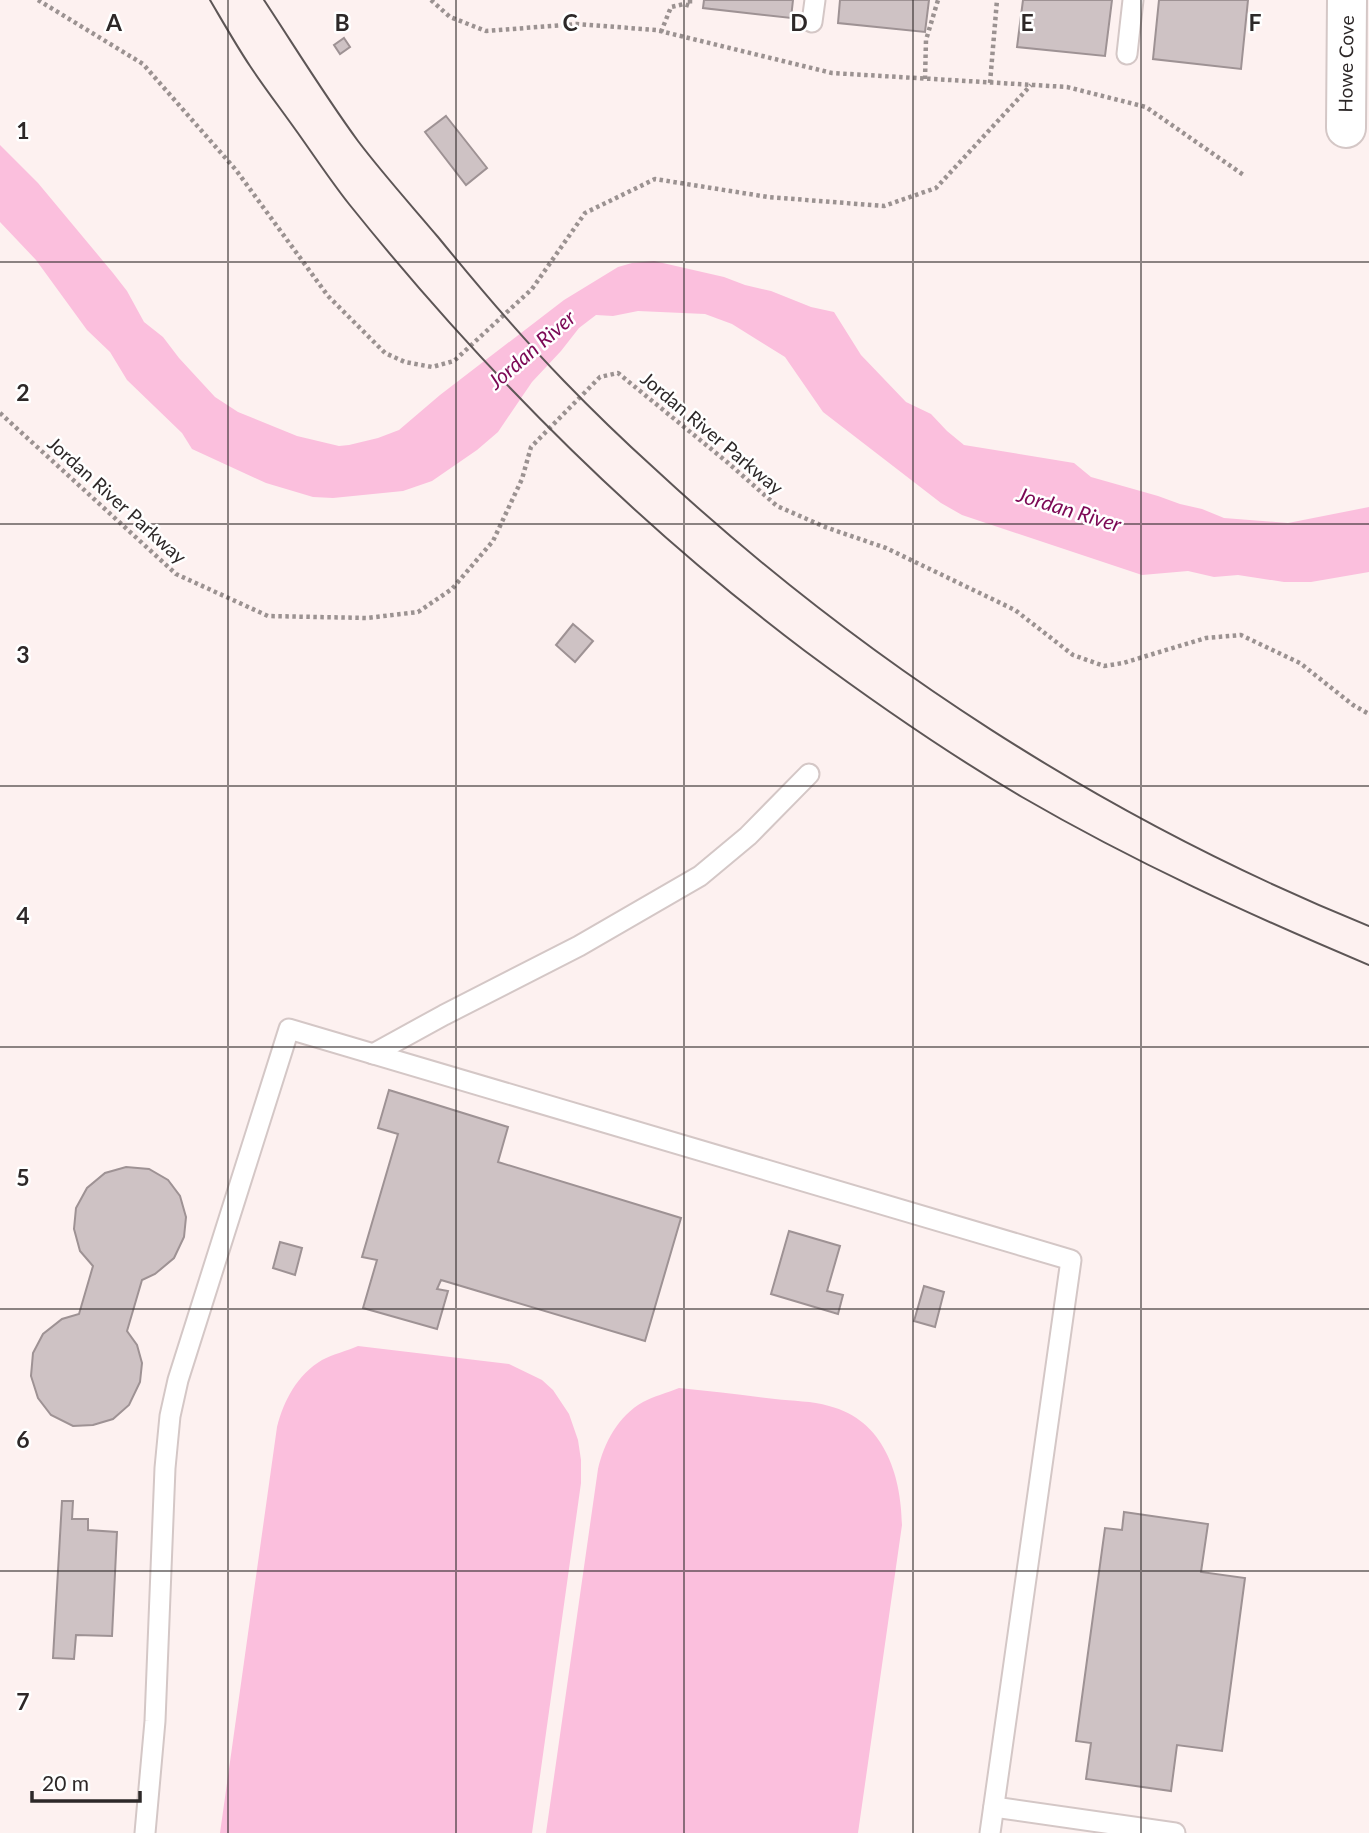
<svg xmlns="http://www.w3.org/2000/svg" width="1369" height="1833" viewBox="0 0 1369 1833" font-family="Lato,sans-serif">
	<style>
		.water { fill: #fbbfdd }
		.building { fill: #cec2c4; stroke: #9e9294; stroke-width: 2 }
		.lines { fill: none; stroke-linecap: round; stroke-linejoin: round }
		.lane-casing { stroke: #d4c7c6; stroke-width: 23 }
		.street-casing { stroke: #d4c7c6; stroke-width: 42 }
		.path { stroke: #9b9291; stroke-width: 4.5; stroke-dasharray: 3.5 3.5; stroke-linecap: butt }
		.lane { stroke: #fff; stroke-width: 19 }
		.street { stroke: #fff; stroke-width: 38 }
		.tram { stroke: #5d5656; stroke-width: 2 }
		.grid { fill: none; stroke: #2d2828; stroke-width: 2; stroke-opacity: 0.55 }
		.labels { text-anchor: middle; stroke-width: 5; stroke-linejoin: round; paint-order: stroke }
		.street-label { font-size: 19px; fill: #2d2828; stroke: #fff }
		.water-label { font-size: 21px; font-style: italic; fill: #7c0855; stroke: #fff }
		.grid-label { font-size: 23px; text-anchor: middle; font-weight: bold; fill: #2d2828; stroke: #fff; stroke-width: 5; stroke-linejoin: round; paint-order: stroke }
	</style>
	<rect width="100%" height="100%" fill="#fdf1f0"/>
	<g class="water">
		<polygon points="0,145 38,183 113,273 127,291 144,322 163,337 179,358 215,397 238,412 297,436 339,446 349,445 378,438 399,430 440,395 564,300 618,267 632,263 654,261 724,277 745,285 771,291 811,307 834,312 861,355 906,402 931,414 947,431 964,445 1074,463 1091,477 1158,496 1180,504 1202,509 1224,518 1288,523 1369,507 1369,572 1311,582 1284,582 1238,575 1214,577 1188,571 1142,575 962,515 941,503 823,412 785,357 732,324 705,314 638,311 613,316 596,315 579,328 561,351 532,382 498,432 477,450 432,481 403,491 333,498 313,497 266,483 192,449 182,433 127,380 110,352 87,330 36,260 0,222"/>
		<path d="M358 1346 509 1364 542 1380 553 1390 569 1414 578 1440 581 1460V1483L532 1833H220L277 1427C284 1400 297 1375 322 1360 333 1354 347 1351 358 1346Z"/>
		<path d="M679 1388C711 1391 743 1395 775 1399 793 1401 812 1401 829 1406 884 1420 901 1474 902 1525L858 1833H546L598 1469C604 1443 618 1416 643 1402 654 1396 667 1393 679 1388Z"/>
	</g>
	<g class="building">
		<polygon points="704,0 793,0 791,18 703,8"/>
		<polygon points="840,0 929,0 925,32 838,23"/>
		<polygon points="1023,0 1112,0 1105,56 1017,47"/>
		<polygon points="1159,0 1248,0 1241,69 1153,59"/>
		<polygon points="344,38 350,47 340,54 334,45"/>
		<polygon points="446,116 487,168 466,185 425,132"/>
		<polygon points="573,624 593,641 575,662 556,645"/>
		<polygon points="389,1090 508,1127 498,1162 681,1218 645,1341 441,1280 437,1289 448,1291 437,1329 363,1308 377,1260 362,1257 398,1134 378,1128"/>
		<polygon points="126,1167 149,1169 168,1180 180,1196 186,1217 184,1237 174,1258 155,1274 142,1280 127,1331 137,1345 142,1363 140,1382 129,1405 113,1419 93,1425 73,1426 51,1415 38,1398 31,1376 33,1353 43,1334 62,1319 79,1314 93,1266 80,1251 74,1229 76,1208 87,1188 105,1173"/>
		<polygon points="789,1231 840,1246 827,1291 843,1295 838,1314 771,1294"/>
		<polygon points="280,1242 302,1248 295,1275 273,1268"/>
		<polygon points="924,1286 944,1292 935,1327 914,1321"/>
		<polygon points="62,1501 73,1501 72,1519 88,1519 88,1530 117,1532 112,1636 76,1635 74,1659 53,1658"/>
		<polygon points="1124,1512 1208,1524 1201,1572 1245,1578 1222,1751 1177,1745 1171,1791 1086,1779 1091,1743 1076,1741 1105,1528 1122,1530"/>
	</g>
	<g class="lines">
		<g class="lane-casing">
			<g id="lane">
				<polyline points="812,22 815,0"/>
				<polyline points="1127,54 1133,0"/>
				<polyline points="373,1054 444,1015 579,946 700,876 748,836 809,774"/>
				<polyline points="994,1807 1175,1833"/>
				<polyline points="145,1833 155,1721 165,1468 170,1416 178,1380 289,1029 1071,1260 990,1833"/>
			</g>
		</g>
		<g class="street-casing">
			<polyline id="street" points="1346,128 1347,0"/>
		</g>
		<g class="path">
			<polyline points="38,0 143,64 236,170 328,296 385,353 405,362 432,367 454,361 532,289 585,213 655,179 768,197 884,206 936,188 1031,85"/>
			<polyline points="431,0 450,17 486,31 577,24 656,30 832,73 1067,87 1146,107 1245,176"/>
			<polyline points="661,32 671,7 684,4 690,6 690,0"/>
			<polyline points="925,79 926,40 938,0"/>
			<polyline points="990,83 997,0"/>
			<polyline points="0,413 176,574 268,616 367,618 418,612 452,589 493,541 522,479 531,447 600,377 618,373 727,462 777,506 825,527 886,548 1015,610 1073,655 1104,666 1123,663 1206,638 1241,635 1300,663 1353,705 1369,714"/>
		</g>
		<use href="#lane" class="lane"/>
		<use href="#street" class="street"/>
		<g class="tram">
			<path d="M210 0C223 22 236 45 250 66 264 87 280 108 295 129 313 154 330 180 349 204 483 371 634 522 805 651 875 703 947 753 1022 797 1134 862 1250 915 1369 965"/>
			<path d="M264 0C295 47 325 96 358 141 383 174 411 205 438 237 478 286 519 335 564 381 593 411 623 440 654 468 863 662 1105 819 1369 926"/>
		</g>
	</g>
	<path class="grid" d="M228 0V1833M456 0V1833M684 0V1833M913 0V1833M1141 0V1833M0 262H1369M0 524H1369M0 786H1369M0 1047H1369M0 1309H1369M0 1571H1369"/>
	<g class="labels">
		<g class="street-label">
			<text transform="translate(1346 64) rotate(-89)" y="7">Howe Cove</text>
			<text transform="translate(712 433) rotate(40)" y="7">Jordan River Parkway</text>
			<text transform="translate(117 500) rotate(42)" y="7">Jordan River Parkway</text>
		</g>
		<g class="water-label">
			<text transform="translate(532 350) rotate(-41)" y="7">Jordan River</text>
			<text transform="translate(1069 510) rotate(17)" y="7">Jordan River</text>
		</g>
	</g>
	<g class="grid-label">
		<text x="114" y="31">A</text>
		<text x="342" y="31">B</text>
		<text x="570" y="31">C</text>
		<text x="799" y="31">D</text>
		<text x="1027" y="31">E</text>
		<text x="1255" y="31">F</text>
		<text x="23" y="139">1</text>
		<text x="23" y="401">2</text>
		<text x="23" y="663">3</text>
		<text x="23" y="924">4</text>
		<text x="23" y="1186">5</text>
		<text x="23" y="1448">6</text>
		<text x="23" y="1710">7</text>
	</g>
	<path d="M32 1791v10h108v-10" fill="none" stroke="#2d2828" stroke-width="3.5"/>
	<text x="42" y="1791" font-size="21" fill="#2d2828" stroke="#ffffff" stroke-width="5" paint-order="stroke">20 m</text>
</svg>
